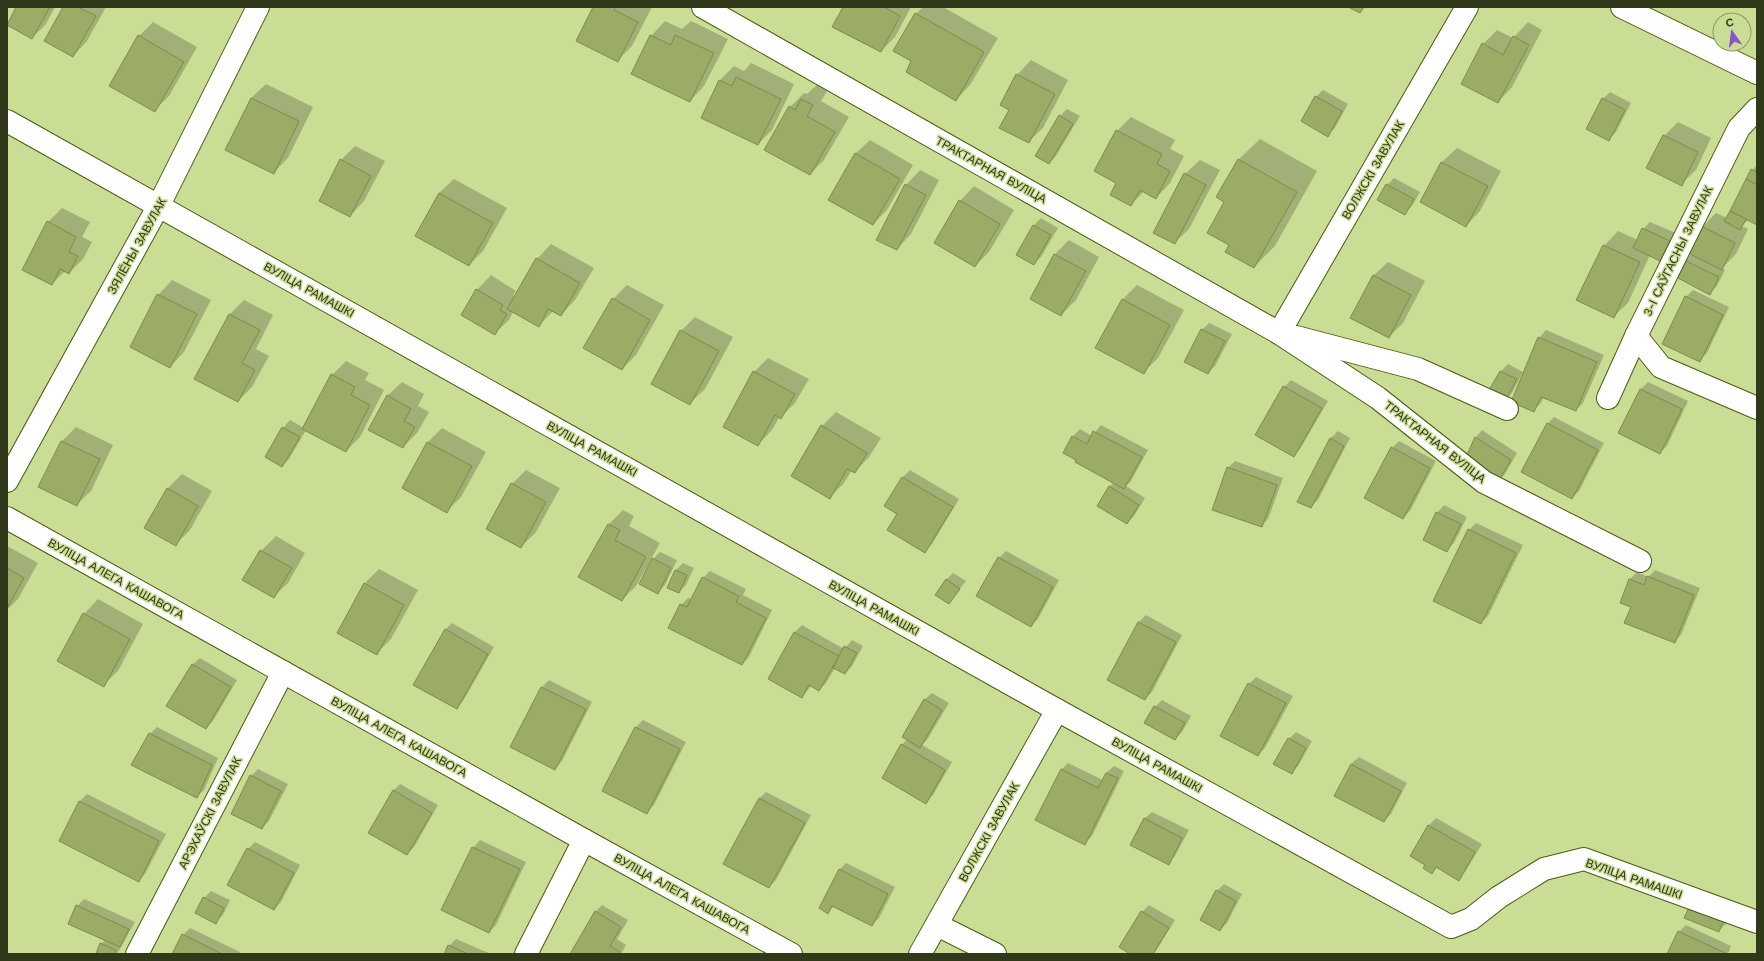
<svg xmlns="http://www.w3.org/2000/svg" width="1764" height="961" viewBox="0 0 1764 961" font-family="'Work Sans',sans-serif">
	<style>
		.shadow { fill: #0003 }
		.building { fill: #9aac65; stroke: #7c8d46 }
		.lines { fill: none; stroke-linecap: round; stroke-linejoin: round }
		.street-casing { stroke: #4c5b0f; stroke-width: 24 }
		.street { stroke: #fff; stroke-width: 22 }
		.labels { text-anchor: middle; stroke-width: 3; stroke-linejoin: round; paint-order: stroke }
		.street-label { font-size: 12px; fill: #31391b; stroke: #cadd94 }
	</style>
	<rect width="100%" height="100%" fill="#cadd94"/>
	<g class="shadow">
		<polygon points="18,7 55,7 46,24 32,38"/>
		<polygon points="64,7 106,7 87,41 73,56"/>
		<polygon points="594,7 652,7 632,46 617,61"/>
		<polygon points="844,7 911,7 895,37 881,51"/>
		<polygon points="923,7 943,7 998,38 970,85 956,100 916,14"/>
		<polygon points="665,21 682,29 691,21 728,39 704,86 690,101 651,36"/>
		<polygon points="153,22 197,47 169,96 155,110 139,36"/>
		<polygon points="1528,22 1542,30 1512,87 1498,102 1483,44 1497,30 1513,38"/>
		<polygon points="1031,60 1068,80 1043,128 1028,142 1010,110 1017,75"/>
		<polygon points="751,63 794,84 772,130 758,144 702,117 720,80 734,66 744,71"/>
		<polygon points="266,84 313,107 288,158 274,172 226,149 251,98"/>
		<polygon points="817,85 827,91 821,101 849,117 824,160 810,174 790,107 804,93 807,94"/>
		<polygon points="1323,90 1348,104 1335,128 1328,135 1316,97"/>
		<polygon points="1610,92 1631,103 1616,132 1609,139 1603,99"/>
		<polygon points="1067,109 1080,116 1056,156 1049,163 1060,116"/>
		<polygon points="1131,117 1175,140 1170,149 1184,156 1170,183 1156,198 1144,191 1131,205 1118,182 1117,131"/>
		<polygon points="1678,122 1711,138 1696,170 1681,184 1664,136"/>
		<polygon points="1260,139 1317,171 1275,246 1254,267 1230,245 1226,201 1238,160"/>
		<polygon points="870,140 913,165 887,210 873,224 855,154"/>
		<polygon points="355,146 385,161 364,201 350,216 341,160"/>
		<polygon points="1457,148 1501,171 1480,211 1466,226 1421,201 1442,162"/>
		<polygon points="1200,160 1220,170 1189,229 1174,243 1185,174"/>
		<polygon points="1757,165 1757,224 1748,220 1742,226 1748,229 1736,254 1722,268 1725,270 1717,286 1710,293 1677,277 1685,260 1692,254 1702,227 1716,213 1727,218 1752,170"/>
		<polygon points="920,170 939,180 911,234 897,249 906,185"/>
		<polygon points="1394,178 1420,192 1412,206 1405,213 1387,185"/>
		<polygon points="454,179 507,208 483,251 469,265 439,193"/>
		<polygon points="974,186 1014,210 989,252 975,266 960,201"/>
		<polygon points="62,208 90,222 82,237 92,242 83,259 69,273 65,271 52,284 48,222"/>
		<polygon points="1041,218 1058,228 1041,257 1034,264 1017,254 1034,225"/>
		<polygon points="1650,222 1676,233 1667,253 1660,260 1650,255 1628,303 1613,317 1604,246 1618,231 1638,240 1643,229"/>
		<polygon points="1069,240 1099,257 1076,300 1061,315 1031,298 1055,254"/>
		<polygon points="551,244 594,268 575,300 561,315 553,311 539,326 513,312 509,320 494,334 477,290 491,275 516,291 513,295 516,297 537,259"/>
		<polygon points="1388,262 1425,281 1403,323 1389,337 1373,276"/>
		<polygon points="172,280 211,300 184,352 170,367 158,295"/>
		<polygon points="627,285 664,305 636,355 622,369 613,299"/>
		<polygon points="1137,285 1184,310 1158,358 1143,373 1097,347 1123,299"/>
		<polygon points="1693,290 1729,307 1707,353 1700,360 1686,297"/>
		<polygon points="244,300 273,315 256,349 269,356 252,387 238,401 230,314"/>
		<polygon points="695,317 733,337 705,389 690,403 681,331"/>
		<polygon points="1209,323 1232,334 1215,366 1208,373 1202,330"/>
		<polygon points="1546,330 1604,355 1583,403 1576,410 1544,397 1541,403 1534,410 1539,338"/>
		<polygon points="768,358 809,379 795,403 781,417 780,416 772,430 758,445 754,372"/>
		<polygon points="346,361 369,373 365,380 384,390 360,437 346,451 306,430 289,459 282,466 266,457 283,428 290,420 304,428 332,375"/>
		<polygon points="1508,364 1523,372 1512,393 1505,400 1490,392 1501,371"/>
		<polygon points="1291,380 1328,401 1300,449 1293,456 1284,387"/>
		<polygon points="402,382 424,394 418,406 429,412 417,433 403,447 387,396"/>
		<polygon points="1648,382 1688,401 1667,446 1660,453 1619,433 1641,389"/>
		<polygon points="836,412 881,438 869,457 855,472 852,470 844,483 829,498 822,426"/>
		<polygon points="1554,417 1604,443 1579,491 1572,498 1547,424"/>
		<polygon points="1101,425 1148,450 1131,481 1126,486 1145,498 1134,516 1127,523 1109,487 1114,482 1065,453 1073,436 1080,429 1092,436"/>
		<polygon points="76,427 113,445 91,491 76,505 40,487 62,441"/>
		<polygon points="442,428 486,452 461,497 446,512 403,488 428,442"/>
		<polygon points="1482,430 1517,453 1505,474 1498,481 1466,458 1476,437"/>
		<polygon points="1338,431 1350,438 1318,500 1311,507 1299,501 1331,438"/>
		<polygon points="1399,441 1436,461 1410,511 1403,518 1392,448"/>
		<polygon points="1235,461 1283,478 1268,519 1261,526 1228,468"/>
		<polygon points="526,470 560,488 536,532 521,547 512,484"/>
		<polygon points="910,470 959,499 932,544 925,551 898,514 886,506 903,477"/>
		<polygon points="182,474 212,491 190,530 175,545 167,489"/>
		<polygon points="1444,505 1467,517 1454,543 1447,550 1437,513"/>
		<polygon points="623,510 634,516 629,526 660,543 636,586 622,600 579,577 609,524"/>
		<polygon points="1476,523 1523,545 1488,616 1481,623 1469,530"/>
		<polygon points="276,536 305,553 288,583 273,597 244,580 261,551"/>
		<polygon points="7,546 38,563 18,599 7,610"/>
		<polygon points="1006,551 1059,580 1038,619 1031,626 999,558"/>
		<polygon points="660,552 677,560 665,585 658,592 653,559"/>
		<polygon points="683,563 694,568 686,585 679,592 676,570"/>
		<polygon points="379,569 418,590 391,639 376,654 365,583"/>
		<polygon points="1655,570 1700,588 1681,635 1674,642 1632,607 1621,602 1630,579 1637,572 1648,577"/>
		<polygon points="710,571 746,589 743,595 772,610 749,657 742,664 681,605 688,598 692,599 703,578"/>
		<polygon points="953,573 966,581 949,603 946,580"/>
		<polygon points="98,599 143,624 118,671 103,685 84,614"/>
		<polygon points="1146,615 1182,635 1152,692 1145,699 1108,680 1139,622"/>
		<polygon points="452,623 494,647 463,701 456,708 445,630"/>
		<polygon points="802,625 844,649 852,640 863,646 852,666 845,673 835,668 826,683 819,690 811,686 802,697 769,678 795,632"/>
		<polygon points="200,658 237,680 213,721 206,728 192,665"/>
		<polygon points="1256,677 1293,696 1265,748 1258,755 1249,684"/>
		<polygon points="549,680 592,702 562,761 555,769 512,747 542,687"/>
		<polygon points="932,693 949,703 927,740 922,745 952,762 933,795 926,802 902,745 907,739 924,700"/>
		<polygon points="1162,700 1191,716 1182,732 1175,739 1155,707"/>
		<polygon points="643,720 686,742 654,805 647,812 603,790 636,727"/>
		<polygon points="157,727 218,758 204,790 197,797 150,734"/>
		<polygon points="1296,732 1312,741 1298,766 1291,773 1289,739"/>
		<polygon points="1359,757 1407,783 1391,814 1384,821 1351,764"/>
		<polygon points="1068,763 1103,780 1106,773 1114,766 1124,771 1092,836 1085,843 1061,770"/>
		<polygon points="258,769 288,784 269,821 262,828 251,776"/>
		<polygon points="400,784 438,805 414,847 407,854 393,791"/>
		<polygon points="766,792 811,815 776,880 769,887 759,799"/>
		<polygon points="87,794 166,834 145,874 138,881 61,840 80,801"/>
		<polygon points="1152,812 1189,830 1175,856 1168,863 1144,819"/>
		<polygon points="1436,818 1482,844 1465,872 1458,879 1438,867 1432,872 1427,864 1412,856 1429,825"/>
		<polygon points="480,840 526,862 496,925 489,932 473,848"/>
		<polygon points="255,842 300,865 281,902 274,909 248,849"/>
		<polygon points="846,863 895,887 879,918 872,925 834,906 828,912 839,870"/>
		<polygon points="1224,884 1242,894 1227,923 1220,930 1217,891"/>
		<polygon points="211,891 230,900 223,915 216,922 204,898"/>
		<polygon points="84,899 135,922 117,954 97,954 101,944 106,939 77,906"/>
		<polygon points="602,905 628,920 617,939 626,945 621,954 571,954 595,912"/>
		<polygon points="1149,905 1175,920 1154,954 1132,954 1142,912"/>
		<polygon points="1732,909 1726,924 1718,931 1686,918"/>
		<polygon points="1686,925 1731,946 1728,954 1668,954 1679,932"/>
		<polygon points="190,928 240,952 239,954 173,954 183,935"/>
		<polygon points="456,939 491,954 445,954 449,946"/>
	</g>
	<g class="building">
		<polygon points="16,7 50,7 32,39 7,25"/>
		<polygon points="63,7 78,7 96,16 73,57 44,41"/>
		<polygon points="593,7 615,7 614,10 638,22 618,62 576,41"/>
		<polygon points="843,7 884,7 900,16 881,52 832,27"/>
		<polygon points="1348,7 1364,7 1360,13"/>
		<polygon points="915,13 984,52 956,101 906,72 911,61 893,51"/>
		<polygon points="138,35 184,62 155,112 109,86"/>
		<polygon points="650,35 671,45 675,35 714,53 690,102 631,74"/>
		<polygon points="1513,36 1529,45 1498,103 1461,84 1482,43 1503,55"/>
		<polygon points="1016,74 1055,94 1029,143 999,128 1009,110 1000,105"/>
		<polygon points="736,77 781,99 758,145 701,118 719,80 732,86"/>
		<polygon points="1315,96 1342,111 1328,137 1301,121"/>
		<polygon points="251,98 299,121 274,174 225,150"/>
		<polygon points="1602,98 1625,110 1609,141 1586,129"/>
		<polygon points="801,99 813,105 807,116 835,132 810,175 764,150 789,106 795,110"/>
		<polygon points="1059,115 1073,124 1049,164 1035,156"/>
		<polygon points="1116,130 1162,154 1157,164 1170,171 1156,199 1140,190 1131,206 1110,195 1116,183 1094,171"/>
		<polygon points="1663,135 1698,152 1682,186 1646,168"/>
		<polygon points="855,153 900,179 873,225 828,200"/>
		<polygon points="340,159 371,176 350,217 319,201"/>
		<polygon points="1238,159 1297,192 1254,268 1225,252 1229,245 1207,233 1224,202 1216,197"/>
		<polygon points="1441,162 1488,186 1466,227 1420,202"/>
		<polygon points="1751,169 1757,172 1757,185 1746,179"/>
		<polygon points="1184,173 1206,185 1175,244 1153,233"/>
		<polygon points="1746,179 1757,185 1757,225 1730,211"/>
		<polygon points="905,184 926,195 897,250 876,240"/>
		<polygon points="1386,184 1414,199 1405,215 1377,200"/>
		<polygon points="439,193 493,223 469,266 415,236"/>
		<polygon points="959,200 1000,224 975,267 934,243"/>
		<polygon points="1730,211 1746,219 1740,230 1724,221"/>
		<polygon points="47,221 76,237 69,252 78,256 69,274 60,269 52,285 22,270"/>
		<polygon points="1033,225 1051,235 1034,265 1016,255"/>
		<polygon points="1701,226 1735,243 1722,270 1688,253"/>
		<polygon points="1642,228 1670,241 1660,261 1633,248"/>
		<polygon points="1603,245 1640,262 1614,318 1576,300"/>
		<polygon points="1054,254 1086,271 1061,316 1030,299"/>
		<polygon points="536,258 580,283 561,316 548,309 539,327 507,309"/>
		<polygon points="1684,260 1719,277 1710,295 1676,277"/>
		<polygon points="1373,275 1411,295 1389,338 1350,318"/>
		<polygon points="476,289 503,305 500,310 507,314 495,335 461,315"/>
		<polygon points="157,294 197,314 170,368 130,347"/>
		<polygon points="1685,296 1723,315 1700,362 1662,344"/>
		<polygon points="612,298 650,320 622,370 583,348"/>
		<polygon points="1122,299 1170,325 1144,374 1095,348"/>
		<polygon points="229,314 260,330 242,363 255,370 238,402 194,379"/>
		<polygon points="1201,329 1225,341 1208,374 1184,362"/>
		<polygon points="680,330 719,351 690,405 651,384"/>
		<polygon points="1538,337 1597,362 1576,411 1541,397 1534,412 1511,402"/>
		<polygon points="753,371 795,394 781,419 775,415 758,446 723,427"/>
		<polygon points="1500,371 1517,379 1505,401 1488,392"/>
		<polygon points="331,374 355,387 351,395 370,405 346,452 302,429"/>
		<polygon points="1283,386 1322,408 1294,457 1255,435"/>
		<polygon points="1640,389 1682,409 1660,454 1618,433"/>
		<polygon points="387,395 411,409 404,421 415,427 403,448 368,430"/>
		<polygon points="1547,423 1598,450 1572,499 1521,472"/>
		<polygon points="821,425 867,453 855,473 847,469 830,499 791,476"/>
		<polygon points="282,427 300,437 282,467 265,457"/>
		<polygon points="1093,431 1142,457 1124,489 1075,462 1076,460 1063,453 1072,436 1087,444"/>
		<polygon points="1475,437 1511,460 1498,482 1465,459"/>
		<polygon points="1330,438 1344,446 1311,508 1297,502"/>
		<polygon points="61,441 100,459 77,506 38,487"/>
		<polygon points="427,442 472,466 447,513 402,488"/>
		<polygon points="1391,447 1430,468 1403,519 1364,498"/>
		<polygon points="1227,467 1277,485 1262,527 1212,510"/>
		<polygon points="902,477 953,507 925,553 887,530 897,514 884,506"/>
		<polygon points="511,483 546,502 521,548 486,529"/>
		<polygon points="1109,486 1139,505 1127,524 1097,506"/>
		<polygon points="167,488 198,506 176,546 144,528"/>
		<polygon points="1436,512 1461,524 1447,552 1423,540"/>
		<polygon points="608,524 620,530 615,540 646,557 622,601 578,577"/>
		<polygon points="1468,529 1516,553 1481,624 1433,601"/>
		<polygon points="260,550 292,568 274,598 242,580"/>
		<polygon points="998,557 1053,587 1031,627 976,596"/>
		<polygon points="652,558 671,568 658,594 639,584"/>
		<polygon points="7,568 24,578 7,608"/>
		<polygon points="675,570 687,575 679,593 667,588"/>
		<polygon points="1647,576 1694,595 1675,643 1624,623 1631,607 1620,603 1629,579 1644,585"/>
		<polygon points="702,577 739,596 736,602 766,618 742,665 668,628 680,604 687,607"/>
		<polygon points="946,579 960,589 949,604 935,595"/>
		<polygon points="364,583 404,605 377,655 337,633"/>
		<polygon points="83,613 130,639 104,687 57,661"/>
		<polygon points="1138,622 1176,642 1145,700 1107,680"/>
		<polygon points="445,629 488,654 457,709 413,685"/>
		<polygon points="794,632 839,656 819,691 809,685 802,698 768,679"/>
		<polygon points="844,646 857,653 845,674 833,668"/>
		<polygon points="192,664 231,687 206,729 166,706"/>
		<polygon points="1248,683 1286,703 1258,756 1220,736"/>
		<polygon points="541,687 586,709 555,770 510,747"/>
		<polygon points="924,699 942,710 920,748 902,737"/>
		<polygon points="1154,706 1185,723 1175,740 1144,723"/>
		<polygon points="635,727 680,749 647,814 602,791"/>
		<polygon points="149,733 212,765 197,798 131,765"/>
		<polygon points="1288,738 1306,748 1292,774 1273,764"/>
		<polygon points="901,744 945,770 926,804 882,778"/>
		<polygon points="1351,764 1401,791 1384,822 1334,796"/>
		<polygon points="1061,769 1098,788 1106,773 1118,778 1085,845 1035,820"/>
		<polygon points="250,775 281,791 262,829 231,814"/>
		<polygon points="393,790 432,813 407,855 368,833"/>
		<polygon points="759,798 805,823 769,888 723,864"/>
		<polygon points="79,801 159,841 139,882 59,841"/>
		<polygon points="1144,818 1182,838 1169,865 1130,845"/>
		<polygon points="1428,825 1475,852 1459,881 1436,867 1432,874 1423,868 1425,865 1410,856"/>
		<polygon points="472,847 520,869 489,933 441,910"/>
		<polygon points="247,848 294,873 274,910 227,885"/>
		<polygon points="839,869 888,894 872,926 832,906 828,914 819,908"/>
		<polygon points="1216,890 1236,901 1220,931 1200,920"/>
		<polygon points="203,897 224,908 216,924 195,913"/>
		<polygon points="1691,903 1725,916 1719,932 1684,918"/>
		<polygon points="76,905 129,929 120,947 68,924"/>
		<polygon points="595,911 621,927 610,946 620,952 619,954 570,954"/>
		<polygon points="1141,911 1169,928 1153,954 1130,954 1119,947"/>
		<polygon points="1678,931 1725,953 1725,954 1667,954"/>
		<polygon points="182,934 222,954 172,954"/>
		<polygon points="100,943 116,950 114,954 96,954"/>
		<polygon points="448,945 468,954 444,954"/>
	</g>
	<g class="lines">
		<g class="street-casing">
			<g id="street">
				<polyline points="703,7 1279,333 1378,398 1484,482 1640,561"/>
				<polyline points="1622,7 1757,73"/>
				<polyline points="7,121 1057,710 1451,927 1471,919 1499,897 1544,869 1584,859 1757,922"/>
				<polyline points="1279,333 1467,7"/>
				<polyline points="1636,336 1661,367 1757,408"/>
				<polyline points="1296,337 1418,369 1507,409"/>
				<polyline points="1608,398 1636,336 1739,128 1757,109"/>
				<polyline points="7,481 159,205 258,7"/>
				<polyline points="7,518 584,840 791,954"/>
				<polyline points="937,925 995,954"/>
				<polyline points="137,954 283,672"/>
				<polyline points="526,954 584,840"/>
				<polyline points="920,954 1057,710"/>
			</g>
		</g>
		<use href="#street" class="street"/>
	</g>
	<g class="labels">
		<g class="street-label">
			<text transform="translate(991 170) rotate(29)" y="4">ТРАКТАРНАЯ ВУЛІЦА</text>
			<text transform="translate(1373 170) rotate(-60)" y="4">ВОЛЖСКІ ЗАВУЛАК</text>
			<text transform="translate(137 246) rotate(-61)" y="4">ЗЯЛЁНЫ ЗАВУЛАК</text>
			<text transform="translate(1678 251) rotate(-64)" y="4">3-І САЎГАСНЫ ЗАВУЛАК</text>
			<text transform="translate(309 290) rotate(29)" y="4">ВУЛІЦА РАМАШКІ</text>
			<text transform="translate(1435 442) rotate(38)" y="4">ТРАКТАРНАЯ ВУЛІЦА</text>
			<text transform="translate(592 449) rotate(29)" y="4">ВУЛІЦА РАМАШКІ</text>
			<text transform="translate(116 579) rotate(29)" y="4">ВУЛІЦА АЛЕГА КАШАВОГА</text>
			<text transform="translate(874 608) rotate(29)" y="4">ВУЛІЦА РАМАШКІ</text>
			<text transform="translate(399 737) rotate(29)" y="4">ВУЛІЦА АЛЕГА КАШАВОГА</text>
			<text transform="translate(1157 765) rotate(29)" y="4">ВУЛІЦА РАМАШКІ</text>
			<text transform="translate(210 813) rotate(-63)" y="4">АРЭХАЎСКІ ЗАВУЛАК</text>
			<text transform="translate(989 832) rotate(-61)" y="4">ВОЛЖСКІ ЗАВУЛАК</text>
			<text transform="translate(1634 879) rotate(19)" y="4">ВУЛІЦА РАМАШКІ</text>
			<text transform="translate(682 894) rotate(29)" y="4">ВУЛІЦА АЛЕГА КАШАВОГА</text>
		</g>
	</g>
	<rect width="1764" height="961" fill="none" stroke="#31391b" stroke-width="16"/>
	<g transform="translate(1732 32) rotate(346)"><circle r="19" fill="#cadd94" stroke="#8d9b64"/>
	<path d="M0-3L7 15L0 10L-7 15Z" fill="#8754cc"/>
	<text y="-6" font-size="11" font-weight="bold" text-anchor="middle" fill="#31391b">С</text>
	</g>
</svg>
